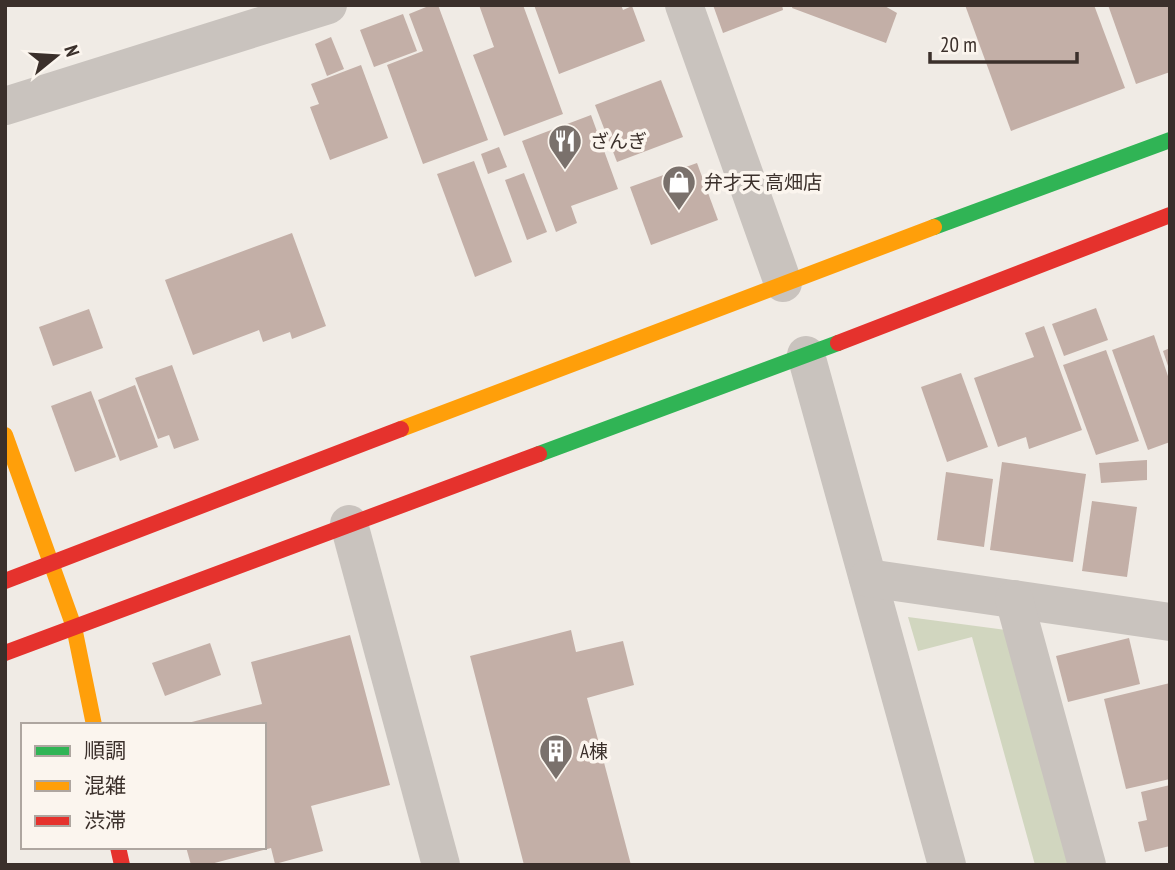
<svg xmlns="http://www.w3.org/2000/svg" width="1175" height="870" viewBox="0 0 1175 870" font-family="'PT Sans Narrow','Noto Sans JP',sans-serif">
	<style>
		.green { fill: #d1d6bf }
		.building { fill: #c3afa7 }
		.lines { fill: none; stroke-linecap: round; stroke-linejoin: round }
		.street { stroke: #c9c3be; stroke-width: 38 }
		.fast { stroke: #30b455; stroke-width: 16 }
		.slow { stroke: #ff9f0a; stroke-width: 16 }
		.jam { stroke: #e5322d; stroke-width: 16 }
		.labels { text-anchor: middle; stroke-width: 7; stroke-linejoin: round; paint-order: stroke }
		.poi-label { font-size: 19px; fill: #3b302b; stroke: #fbf5ee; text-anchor: start }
	</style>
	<rect width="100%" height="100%" fill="#f0ebe5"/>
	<polygon class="green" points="908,617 1006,630 1069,865 1035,865 972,637 918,651"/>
	<g class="building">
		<polygon points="431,5 438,5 488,140 423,164 387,65 423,51 409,14"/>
		<polygon points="479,5 523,5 563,114 504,136 473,55 494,47"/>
		<polygon points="534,5 621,5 623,10 632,6 645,41 559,74"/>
		<polygon points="713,5 782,5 783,10 723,33"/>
		<polygon points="793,5 883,5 897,13 886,43 792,8"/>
		<polygon points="965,5 1094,5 1125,88 1011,131"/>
		<polygon points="1108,5 1170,5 1170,72 1136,84"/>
		<polygon points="403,14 417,51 374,67 360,30"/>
		<polygon points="331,37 344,69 327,76 315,44"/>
		<polygon points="361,65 388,138 330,160 310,107 319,104 311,84"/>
		<polygon points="661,80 683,137 617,162 595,105"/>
		<polygon points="591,115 618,189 571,206 577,223 556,232 522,141"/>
		<polygon points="499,147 507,167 488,174 481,154"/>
		<polygon points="474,161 512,262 475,277 437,174"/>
		<polygon points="697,163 718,220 651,245 630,187"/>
		<polygon points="524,173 547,232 527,240 505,180"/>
		<polygon points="292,233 326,326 292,339 290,332 263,342 259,330 193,355 165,280"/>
		<polygon points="1096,308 1108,340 1064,356 1052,324"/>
		<polygon points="89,309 103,348 53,366 39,327"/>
		<polygon points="1044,326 1082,430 1029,449 1026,437 998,447 974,378 1034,357 1025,333"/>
		<polygon points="1154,335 1170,382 1170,442 1148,450 1112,350"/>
		<polygon points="1170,348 1170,369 1169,369 1163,351"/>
		<polygon points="1106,350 1139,441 1096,455 1063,365"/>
		<polygon points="172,365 199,440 174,449 169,435 158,439 135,378"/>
		<polygon points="961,373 988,447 947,462 921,387"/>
		<polygon points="135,385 158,447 120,461 98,400"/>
		<polygon points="91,391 116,457 75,472 51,406"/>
		<polygon points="1147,460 1147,480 1101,483 1099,463"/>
		<polygon points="1002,462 1086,474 1073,562 990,550"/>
		<polygon points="946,472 993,479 984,547 937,540"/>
		<polygon points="1092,501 1137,507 1127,577 1082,571"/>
		<polygon points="571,630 576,652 623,641 634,685 587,698 631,865 524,865 470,656"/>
		<polygon points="350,635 390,785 311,806 323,851 275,864 271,848 207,865 191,865 186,847 264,847 264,725 184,724 262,704 251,662"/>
		<polygon points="1129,638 1140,684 1068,702 1056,656"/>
		<polygon points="210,643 221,675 165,696 152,663"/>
		<polygon points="1170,683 1170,779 1126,789 1104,699"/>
		<polygon points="1170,785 1170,846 1145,852 1138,822 1147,820 1141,792"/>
	</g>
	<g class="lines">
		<g class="street">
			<polyline points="684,5 783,283"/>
			<polyline points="5,106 328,5"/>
			<polyline points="806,355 947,865"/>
			<polyline points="349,524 441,865"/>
			<polyline points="868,578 1170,622"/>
			<polyline points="1014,599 1087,865"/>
		</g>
		<g class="fast">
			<polyline points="934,227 1170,140"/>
			<polyline points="539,454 838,343"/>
		</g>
		<g class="slow">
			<polyline points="401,429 934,227"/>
			<polyline points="5,435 74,627 94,725"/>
		</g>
		<g class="jam">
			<polyline points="838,343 1170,215"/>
			<polyline points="5,581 401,429"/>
			<polyline points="5,653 539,454"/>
			<polyline points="118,847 122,865"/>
		</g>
	</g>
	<defs>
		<g id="restaurant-pin" transform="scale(1.75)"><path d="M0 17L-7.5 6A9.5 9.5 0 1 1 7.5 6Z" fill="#7a716c" stroke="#fbf5ee"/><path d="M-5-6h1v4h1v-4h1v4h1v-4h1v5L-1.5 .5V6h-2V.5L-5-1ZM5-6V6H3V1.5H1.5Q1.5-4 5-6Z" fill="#fff"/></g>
		<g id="shop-pin" transform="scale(1.75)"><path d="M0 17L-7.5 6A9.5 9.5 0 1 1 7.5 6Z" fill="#7a716c" stroke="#fbf5ee"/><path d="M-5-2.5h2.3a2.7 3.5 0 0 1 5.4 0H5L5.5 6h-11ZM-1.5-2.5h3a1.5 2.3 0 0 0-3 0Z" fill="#fff"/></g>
		<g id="building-pin" transform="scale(1.75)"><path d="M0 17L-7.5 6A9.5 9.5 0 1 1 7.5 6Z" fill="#7a716c" stroke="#fbf5ee"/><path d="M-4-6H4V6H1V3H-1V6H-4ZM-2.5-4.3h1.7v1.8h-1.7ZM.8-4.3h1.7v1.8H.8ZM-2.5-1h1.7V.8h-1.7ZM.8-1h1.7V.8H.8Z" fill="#fff"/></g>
	</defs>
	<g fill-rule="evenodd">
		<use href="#restaurant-pin" x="565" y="141"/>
		<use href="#shop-pin" x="679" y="182"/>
		<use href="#building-pin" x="556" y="751"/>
	</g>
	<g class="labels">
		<g class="poi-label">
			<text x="590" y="148">ざんぎ</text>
			<text x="704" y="189">弁才天 高畑店</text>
			<text x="580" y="758">A棟</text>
		</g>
	</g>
	<rect width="1175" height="870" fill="none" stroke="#3b302b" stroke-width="14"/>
	<rect x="21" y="723" width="245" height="126" fill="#fbf5ee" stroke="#aea6a0" stroke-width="2"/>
	<rect x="35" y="746" width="35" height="10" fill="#30b455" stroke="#aea6a0" stroke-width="2"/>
	<text x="84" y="758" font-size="21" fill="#3b302b">順調</text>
	<rect x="35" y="781" width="35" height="10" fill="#ff9f0a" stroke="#aea6a0" stroke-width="2"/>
	<text x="84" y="793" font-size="21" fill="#3b302b">混雑</text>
	<rect x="35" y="816" width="35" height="10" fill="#e5322d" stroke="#aea6a0" stroke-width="2"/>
	<text x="84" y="828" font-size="21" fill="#3b302b">渋滞</text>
	<g transform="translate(56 56) rotate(72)" stroke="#fbf5ee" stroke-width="5" paint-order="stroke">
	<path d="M0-5L12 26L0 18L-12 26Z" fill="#3b302b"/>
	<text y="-10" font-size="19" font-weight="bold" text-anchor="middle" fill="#3b302b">N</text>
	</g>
	<path d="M930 52v10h147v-10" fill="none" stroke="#3b302b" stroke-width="3.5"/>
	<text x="940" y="52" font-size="21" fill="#3b302b" stroke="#fbf5ee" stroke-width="5" paint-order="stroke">20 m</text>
</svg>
